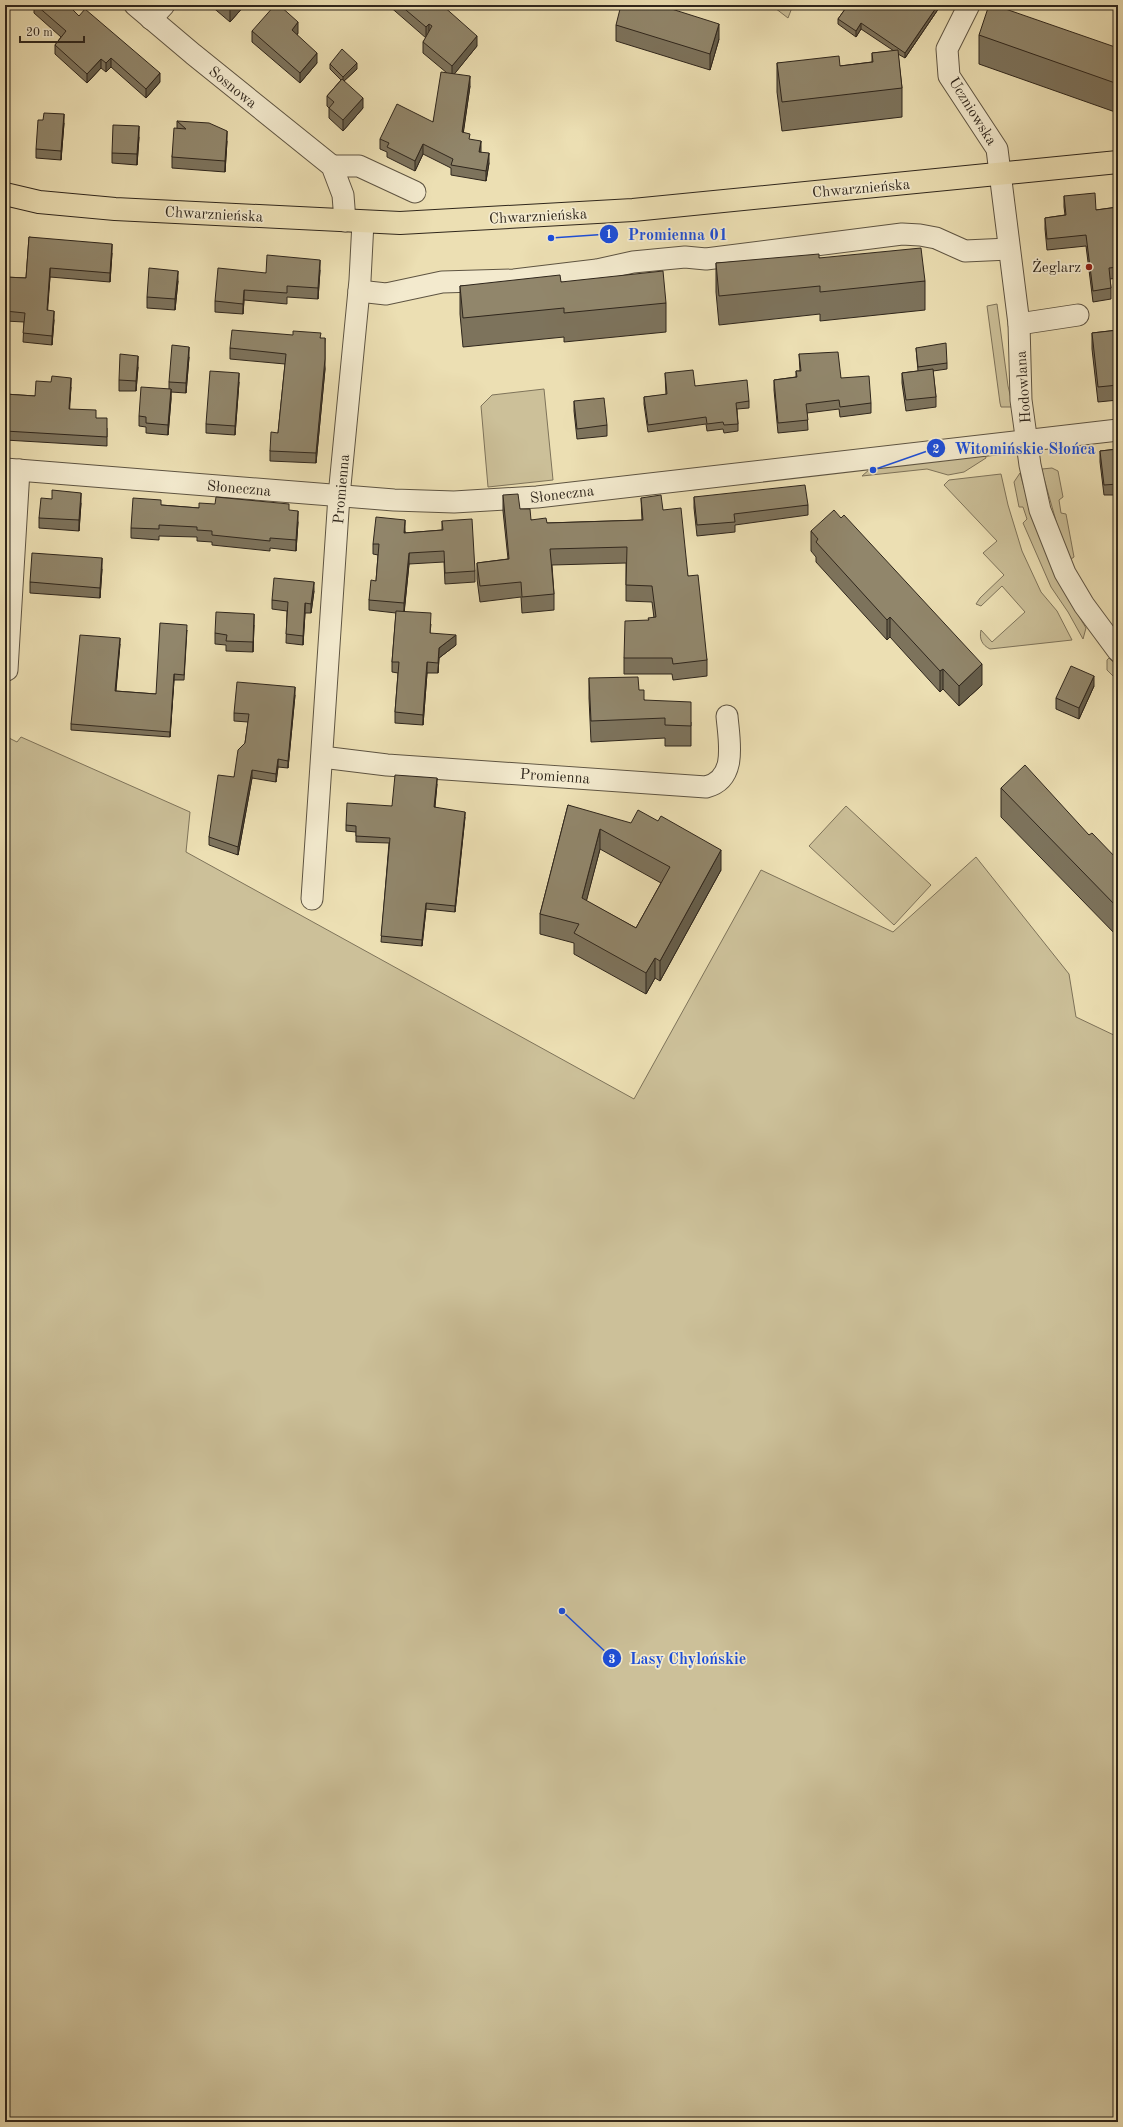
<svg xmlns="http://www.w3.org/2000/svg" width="1123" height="2127" viewBox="0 0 1123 2127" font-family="'Old Standard TT',serif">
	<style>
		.green { fill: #ccc099; stroke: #7e735a }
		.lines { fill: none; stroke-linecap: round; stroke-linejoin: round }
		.minor-casing { stroke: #5e5442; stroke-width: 23 }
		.major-casing { stroke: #2f261c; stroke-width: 24 }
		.minor { stroke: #f3eace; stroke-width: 21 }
		.major { stroke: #ecdfb3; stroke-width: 22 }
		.wall { fill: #7d735c; stroke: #2f261c; fill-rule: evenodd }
		.shaded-wall { fill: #665e4b; stroke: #2f261c }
		.building { fill: #91866b; stroke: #2f261c; fill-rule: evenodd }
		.poi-dot { fill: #8f2418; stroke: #f3eace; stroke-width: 1.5 }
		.labels { text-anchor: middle; stroke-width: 3.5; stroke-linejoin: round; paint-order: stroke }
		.street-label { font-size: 15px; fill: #2f261c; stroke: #f3eace }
		.poi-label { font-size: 15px; fill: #2f261c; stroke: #f3eace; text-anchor: end }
		.leader { fill: none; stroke: #1d4ed8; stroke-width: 1.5 }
		.callout-dot { fill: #1d4ed8; stroke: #f3eace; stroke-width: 1.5 }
		.mark-label { font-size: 12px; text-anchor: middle; font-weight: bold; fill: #fff }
		.callout-label { font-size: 16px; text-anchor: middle; font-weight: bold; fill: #1d4ed8; stroke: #f3eace; stroke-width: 3.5; stroke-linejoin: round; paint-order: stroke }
	</style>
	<rect width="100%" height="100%" fill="#ecdfb3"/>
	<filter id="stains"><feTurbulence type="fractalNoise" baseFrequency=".005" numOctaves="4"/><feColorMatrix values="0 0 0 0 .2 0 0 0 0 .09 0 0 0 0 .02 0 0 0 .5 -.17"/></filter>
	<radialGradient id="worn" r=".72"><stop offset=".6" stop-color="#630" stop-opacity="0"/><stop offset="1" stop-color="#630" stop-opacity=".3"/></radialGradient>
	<g class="green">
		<polygon points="771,5 793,5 788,18"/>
		<polygon points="997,304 1008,386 1013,407 1001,407 1000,403 987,306"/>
		<polygon points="544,389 553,480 488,487 481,406 492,395"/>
		<polygon points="985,453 986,458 964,472 948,475 927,469 862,476 870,469"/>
		<polygon points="1052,468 1058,471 1063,497 1059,500 1061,513 1066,514 1074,557 1071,559 1060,535 1043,475 1042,469"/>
		<path d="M1020 473C1036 532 1054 576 1086 628L1083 639 1068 612 1051 587 1023 523 1027 519 1023 507H1019L1014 482Z"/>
		<path d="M1001 474 1008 505 1022 551 1041 592 1057 611 1072 640 990 649C982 645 979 639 981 630L992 642 1025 612 1002 586 981 606 976 604 980 598 1004 575 983 553 997 541 944 485 949 480Z"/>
		<polygon points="1109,658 1118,667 1118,681 1107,670 1107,660"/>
		<polygon points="5,736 17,742 21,737 190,812 186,852 634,1099 761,870 893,932 976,857 1069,974 1076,1017 1118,1037 1118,2122 5,2122"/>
		<polygon points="846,806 931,885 894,925 809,846"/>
	</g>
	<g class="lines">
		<g class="minor-casing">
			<g id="minor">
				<polyline points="135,5 193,54 332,166 343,195 345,221"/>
				<polyline points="969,5 947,49 949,76 997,149 1019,324 1021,400 1030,465 1040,510 1065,573 1084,605 1118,651"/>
				<polyline points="151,19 164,5"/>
				<polyline points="332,166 359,166 415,192"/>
				<polyline points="359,291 386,294 442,282 514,280 597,270 633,262 685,257 706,259 902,234 920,235 936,238 965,251 1009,249"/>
				<polyline points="1019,324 1078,315"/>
				<polyline points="5,469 394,500 454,502 537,497 1118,430"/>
				<polyline points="7,670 19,470"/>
				<path d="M322 757 387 765 706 787C738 779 729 741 727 716"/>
				<polyline points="312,899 339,496 360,280 363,222"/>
			</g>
		</g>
		<g class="major-casing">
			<polyline id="major" points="5,194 39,202 115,209 400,223 633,210 1118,162"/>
		</g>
		<use href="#minor" class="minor"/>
		<use href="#major" class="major"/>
	</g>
	<g class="wall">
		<polygon points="34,5 68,5 79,16 160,82 146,98 111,67 106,72 101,68 87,83 55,54 55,45 61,37 34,13"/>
		<polygon points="210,5 245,5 230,22"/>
		<polygon points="388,5 442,5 477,46 454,74 470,86 463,133 481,152 489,163 486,181 451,175 451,168 423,154 415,171 387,157 387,152 380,149 380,139 433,122 447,73 423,53 423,42 426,38"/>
		<polygon points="848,5 941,5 905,58 898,54 902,88 902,117 782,131 777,92 777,63 840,66 872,62 872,53 894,51 861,29 856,37 838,24 838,19"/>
		<polygon points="616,25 719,39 710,70 616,41"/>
		<polygon points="252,31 298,33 297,35 317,63 300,83 252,42"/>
		<polygon points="979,35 1118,48 1118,113 979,64"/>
		<polygon points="330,64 357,69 344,81 363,108 343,131 329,118 329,108 327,106 327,96 341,80 330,69"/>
		<polygon points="177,121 227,141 225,172 172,168 172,157 177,128"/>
		<polygon points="64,123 61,160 36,158 36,149"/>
		<polygon points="139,137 137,165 112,163 112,153"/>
		<polygon points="1064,196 1096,210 1118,207 1118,278 1110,279 1111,288 1111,299 1093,302 1086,246 1047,250 1045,229 1045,218 1065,215 1064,207"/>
		<polygon points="29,237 112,253 110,282 50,277 47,310 54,320 52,345 23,342 24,322 5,321 5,277 26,278"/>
		<polygon points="819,258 925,281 925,310 820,321 820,314 719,325 716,292 716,263"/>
		<polygon points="320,270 318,299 287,297 287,304 244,300 243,314 215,312 215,301 266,273"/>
		<polygon points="178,281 175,310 147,308 147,297"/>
		<polygon points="561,282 666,303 666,332 564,342 564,337 463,347 460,314 460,286"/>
		<polygon points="1118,330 1118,400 1098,402 1092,349 1092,333"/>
		<polygon points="321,338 325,369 316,463 270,461 270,451 278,433 285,364 230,359 230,348"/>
		<polygon points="916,348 947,363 947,369 933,371 936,397 936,407 906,411 902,383 902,373 918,371"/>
		<polygon points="799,354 841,378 871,403 871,413 840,417 839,409 807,413 808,430 778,433 774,390 774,380 796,377 796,371 800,371"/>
		<polygon points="189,357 186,393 171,392 171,399 168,435 146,433 146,427 139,426 139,416 169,389 169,382"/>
		<polygon points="138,367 136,391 119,391 119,380"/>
		<polygon points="665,373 695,386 749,401 749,408 737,409 738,424 738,431 724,433 723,429 707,431 706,424 648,432 644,404 644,397 666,395"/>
		<polygon points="239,382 235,435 206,433 206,424"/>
		<polygon points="71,387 69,409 96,418 107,428 107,446 5,440 5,394 35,396"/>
		<polygon points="574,401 607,425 607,436 577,439 574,411"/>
		<polygon points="1118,449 1118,495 1104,495 1100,462 1100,451"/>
		<polygon points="503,495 531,520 547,523 642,520 641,498 663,510 688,576 707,660 707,676 673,680 672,674 624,674 624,658 648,620 654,618 652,602 626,601 626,563 552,565 554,594 554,610 522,613 521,597 480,602 477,579 477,563 508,559 503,511"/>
		<polygon points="694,497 808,505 808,515 735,525 735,532 697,536 694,508"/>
		<polygon points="52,499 81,503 79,531 39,528 39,518"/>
		<polygon points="161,505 199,508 289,510 298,522 296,551 270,548 270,551 212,545 212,542 197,541 197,537 159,536 159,540 131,538 131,528"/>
		<polygon points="442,521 475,571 475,582 445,584 444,562 409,564 404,612 431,624 430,633 456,645 439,658 438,673 427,673 423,725 395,723 395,712 398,673 392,672 392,662 396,613 369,610 369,600 376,581 378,555 373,554 373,544 405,531 405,533 442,530"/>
		<polygon points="811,531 982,685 959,706 943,689 940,692 890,637 887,640 816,562 816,557 811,551"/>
		<polygon points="102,569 100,598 30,593 30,582"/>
		<polygon points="314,591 311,613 305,613 303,645 286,643 287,611 272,609 272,600"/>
		<polygon points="254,625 253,652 226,651 226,645 215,644 215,633"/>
		<polygon points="187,630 184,680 174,680 170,737 71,730 71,724 120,644 116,691 156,694"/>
		<polygon points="589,678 639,690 644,700 691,722 691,746 665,746 665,738 591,742 589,698"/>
		<polygon points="1094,686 1079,719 1056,709 1056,698"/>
		<polygon points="295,695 288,768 278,767 276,782 252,778 238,855 209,845 209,837 234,777 245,743 248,722 234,721 234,713"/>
		<polygon points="437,784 435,807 465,817 455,912 426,909 422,946 381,942 389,843 356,842 356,832 346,831 346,825 392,806"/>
		<polygon points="1001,788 1089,835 1118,860 1118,937 1001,817"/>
		<path d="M568 805 721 870 660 981 655 978 646 994 574 954V943L540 934V914ZM600 849 661 883 636 928 586 901Z"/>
	</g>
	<g class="shaded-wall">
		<polygon points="233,5 245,5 230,22 230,9"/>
		<polygon points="938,5 941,5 905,58 905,53"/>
		<polygon points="298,22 298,33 292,41 292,30"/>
		<polygon points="861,23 861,29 856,37 856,31"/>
		<polygon points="429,24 429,34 426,38 426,27"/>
		<polygon points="719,24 719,39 710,70 710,54"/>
		<polygon points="477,36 477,46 452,77 452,66"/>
		<polygon points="317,53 317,63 300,83 300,73"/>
		<polygon points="111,58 111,67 106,72 106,63"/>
		<polygon points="101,59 101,68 87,83 87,74"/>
		<polygon points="357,63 357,69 343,82 343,77"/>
		<polygon points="160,73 160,82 146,98 146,89"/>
		<polygon points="470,76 470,86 462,142 462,132"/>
		<polygon points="363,98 363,108 343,131 343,120"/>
		<polygon points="64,114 64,123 61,160 61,151"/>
		<polygon points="139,126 139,137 137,165 137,154"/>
		<polygon points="227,131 227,141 225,172 225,161"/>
		<polygon points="481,141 481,151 479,162 479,152"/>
		<polygon points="423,144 423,154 415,171 415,161"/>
		<polygon points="489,153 489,163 486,181 486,171"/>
		<polygon points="112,244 112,253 110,282 110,273"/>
		<polygon points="320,260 320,270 318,299 318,288"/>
		<polygon points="50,268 50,277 47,319 47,310"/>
		<polygon points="178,271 178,281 175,310 175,299"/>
		<polygon points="244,290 244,300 243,314 243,304"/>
		<polygon points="54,311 54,320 52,345 52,336"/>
		<polygon points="325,338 325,369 316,463 316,453"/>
		<polygon points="189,347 189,357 186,393 186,383"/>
		<polygon points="138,356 138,367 136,391 136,381"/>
		<polygon points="239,373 239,382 235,435 235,426"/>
		<polygon points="71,378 71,387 69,419 69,409"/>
		<polygon points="171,389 171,399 168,435 168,425"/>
		<polygon points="81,493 81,503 79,531 79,520"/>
		<polygon points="298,511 298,522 296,551 296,540"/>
		<polygon points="405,520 405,531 404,543 404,533"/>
		<polygon points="409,553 409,564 404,614 404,603"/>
		<polygon points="102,558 102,569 100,598 100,588"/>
		<polygon points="314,582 314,591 311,613 311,604"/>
		<polygon points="305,603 305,613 303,645 303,636"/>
		<polygon points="254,614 254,625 253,652 253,642"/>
		<polygon points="890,617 890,637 887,640 887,620"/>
		<polygon points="456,635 456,645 439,658 438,673 439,648"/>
		<polygon points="120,638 120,644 115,697 115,691"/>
		<polygon points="427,662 427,673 423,725 423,715"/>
		<polygon points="982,664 982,685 959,706 959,686"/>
		<polygon points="943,669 943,689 940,692 940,671"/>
		<polygon points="174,674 174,680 170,737 170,732"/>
		<polygon points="1094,676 1094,686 1079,719 1079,708"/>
		<polygon points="295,687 295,695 288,768 288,761"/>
		<polygon points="278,759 278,767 276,782 276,774"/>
		<polygon points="252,770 252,778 238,855 238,847"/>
		<polygon points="437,778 437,784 434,813 434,807"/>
		<polygon points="465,812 465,817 455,912 455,906"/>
		<polygon points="600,829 600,849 582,918 582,898"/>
		<polygon points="721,850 721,870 660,981 660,961"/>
		<polygon points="426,903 426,909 422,946 422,940"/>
		<polygon points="655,958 655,978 646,994 646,973"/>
	</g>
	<g class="building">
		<polygon points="36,5 68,5 79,16 85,9 160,73 146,89 111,58 106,63 101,59 87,74 55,45 66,31"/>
		<polygon points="225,5 233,5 230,9"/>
		<polygon points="275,5 279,5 298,22 292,30 317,53 300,73 252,31"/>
		<polygon points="400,5 442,5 477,36 452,66 423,42 432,26 429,24 426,27"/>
		<polygon points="621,5 659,5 719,24 710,54 616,25"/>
		<polygon points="848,5 938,5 905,53 861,23 856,31 838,19"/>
		<polygon points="989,5 994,5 1118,48 1118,84 979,35"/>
		<polygon points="342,49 357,63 343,77 330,64"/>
		<polygon points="898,50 902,88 782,102 777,63 839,56 840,66 873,62 872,53"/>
		<polygon points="441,72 470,76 462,132 470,134 469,139 481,141 479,152 489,153 486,171 451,165 453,159 423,144 415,161 387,147 389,143 380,139 397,104 433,122"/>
		<polygon points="342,79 363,98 343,120 329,108 334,102 327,96"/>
		<polygon points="44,113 64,114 61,151 36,149 38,120 43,120"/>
		<polygon points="177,121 209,123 227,131 225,161 172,157 174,128 186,129"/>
		<polygon points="113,125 139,126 137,154 112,153"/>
		<polygon points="1095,193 1096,210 1118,207 1118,267 1109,268 1111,288 1093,291 1086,235 1047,239 1045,218 1066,215 1064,196"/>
		<polygon points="29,237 112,244 110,273 50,268 47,310 54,311 52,336 23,333 25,313 5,311 5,277 26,278"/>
		<polygon points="921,248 925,281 820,292 820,286 719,296 716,263 819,254 819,258"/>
		<polygon points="267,255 320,260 318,288 287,286 287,293 244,290 243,304 215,301 218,268 266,273"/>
		<polygon points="149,268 178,271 175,299 147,297"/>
		<polygon points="663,271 666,303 564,313 564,308 463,318 460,286 560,275 561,282"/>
		<polygon points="232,330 293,335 293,331 321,333 320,338 325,338 325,359 316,453 270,451 271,432 278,433 286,354 230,348"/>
		<polygon points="1118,330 1118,385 1098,387 1092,333"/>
		<polygon points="946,343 947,363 918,367 916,348"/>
		<polygon points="172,345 189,347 186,383 169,382"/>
		<polygon points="838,352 841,378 869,376 871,403 840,407 839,400 806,404 808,420 778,423 774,380 797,377 796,371 801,371 799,354"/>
		<polygon points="120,354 138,356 136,381 119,380"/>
		<polygon points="933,369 936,397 906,400 902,373"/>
		<polygon points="693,370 695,386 747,380 749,401 736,403 738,424 724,425 723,422 707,424 706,417 648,425 644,397 667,394 665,373"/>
		<polygon points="210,371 239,373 235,426 206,424"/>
		<polygon points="52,376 71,378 69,409 96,410 96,418 107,418 107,437 5,431 5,394 35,396 36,381 51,382"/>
		<polygon points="141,387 171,389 168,425 146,423 146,417 139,416"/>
		<polygon points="604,398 607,425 577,429 574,401"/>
		<polygon points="1118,449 1118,484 1104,485 1100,451"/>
		<polygon points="805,485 808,505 734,514 735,522 697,525 694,497"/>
		<polygon points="52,490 81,493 79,520 39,518 41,498 52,499"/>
		<polygon points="518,494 520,509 530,509 531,520 546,518 547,523 643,520 641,498 661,495 663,510 681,508 688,576 698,575 707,660 673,664 672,658 624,658 625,621 649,620 648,618 656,617 652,586 626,585 627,547 550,549 554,594 522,597 521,582 480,586 477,563 509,559 503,495"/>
		<polygon points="216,497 289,504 289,510 298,511 296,540 270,538 270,541 212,535 212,531 197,530 197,527 159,525 159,529 131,528 133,498 161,500 161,505 199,508 199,503 215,504"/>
		<polygon points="834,510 841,518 844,515 982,664 959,686 943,669 940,671 890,617 887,620 816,542 818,539 811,531"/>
		<polygon points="376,517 405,520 404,533 443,530 442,521 472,519 475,571 445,573 444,551 409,553 404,603 369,600 371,580 376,581 379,544 373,544"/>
		<polygon points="32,553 102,558 100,588 30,582"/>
		<polygon points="274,578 314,582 311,604 305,603 303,636 286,634 288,602 272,600"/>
		<polygon points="396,611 431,613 430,633 456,635 439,648 438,663 427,662 423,715 395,712 399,662 392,662"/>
		<polygon points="216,612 254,614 253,642 226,641 227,635 215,633"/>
		<polygon points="160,623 187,625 184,675 174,674 170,732 71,724 80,635 120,638 115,691 156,694"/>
		<polygon points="1071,666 1094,676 1079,708 1056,698"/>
		<polygon points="638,677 639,690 644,690 644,700 691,702 691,726 665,725 665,718 591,721 589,678"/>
		<polygon points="237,682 295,687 288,761 278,759 276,774 252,770 238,847 209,837 218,775 234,777 238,750 245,743 249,714 234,713"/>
		<polygon points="1025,765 1089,835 1092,833 1118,860 1118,908 1001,788"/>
		<polygon points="395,775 437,778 434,807 465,812 455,906 426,903 422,940 381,936 390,838 356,836 356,826 346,825 347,803 392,806"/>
		<path d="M568 805 631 823 638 810 658 821 661 816 721 850 660 961 655 958 646 973 574 933 579 924 540 914ZM600 829 670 867 636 928 582 898Z"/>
	</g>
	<circle class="poi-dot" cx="1089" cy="267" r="4"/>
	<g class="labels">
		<g class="street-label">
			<text transform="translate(233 87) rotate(39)" y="5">Sosnowa</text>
			<text transform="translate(973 111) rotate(58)" y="5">Uczniowska</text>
			<text transform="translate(861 188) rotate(-5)" y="5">Chwarznieńska</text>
			<text transform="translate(214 214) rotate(3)" y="5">Chwarznieńska</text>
			<text transform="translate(538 216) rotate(-3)" y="5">Chwarznieńska</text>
			<text transform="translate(1023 387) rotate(-94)" y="5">Hodowlana</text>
			<text transform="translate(239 488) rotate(5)" y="5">Słoneczna</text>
			<text transform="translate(341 489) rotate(-85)" y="5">Promienna</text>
			<text transform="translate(562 494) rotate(-7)" y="5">Słoneczna</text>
			<text transform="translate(555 776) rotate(4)" y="5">Promienna</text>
		</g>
		<g class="poi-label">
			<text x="1081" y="272">Żeglarz</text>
		</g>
	</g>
	<path class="leader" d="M551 238L609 234M873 470L936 448M562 1611L612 1658"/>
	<g class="callout-dot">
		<circle cx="551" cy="238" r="4"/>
		<circle cx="873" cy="470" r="4"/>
		<circle cx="562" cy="1611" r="4"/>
		<circle cx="609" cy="234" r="10"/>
		<circle cx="936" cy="448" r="10"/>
		<circle cx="612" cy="1658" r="10"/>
	</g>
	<g class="mark-label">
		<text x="609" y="238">1</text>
		<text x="936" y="453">2</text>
		<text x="612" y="1663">3</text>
	</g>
	<g class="callout-label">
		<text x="678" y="240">Promienna 01</text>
		<text x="1025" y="454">Witomińskie Słońca</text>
		<text x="688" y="1664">Lasy Chylońskie</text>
	</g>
	<rect width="1123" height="2127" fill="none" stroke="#ecdfb3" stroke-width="20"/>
	<rect x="6" y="6" width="1111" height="2115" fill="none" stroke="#2f261c" stroke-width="2"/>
	<rect x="10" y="10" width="1103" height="2107" fill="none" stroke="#2f261c"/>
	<path d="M20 36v6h64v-6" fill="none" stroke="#2f261c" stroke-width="2"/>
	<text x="26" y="36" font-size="12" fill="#2f261c" stroke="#f3eace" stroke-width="3" paint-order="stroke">20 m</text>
	<rect width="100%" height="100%" filter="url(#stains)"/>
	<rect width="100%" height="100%" fill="url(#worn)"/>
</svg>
